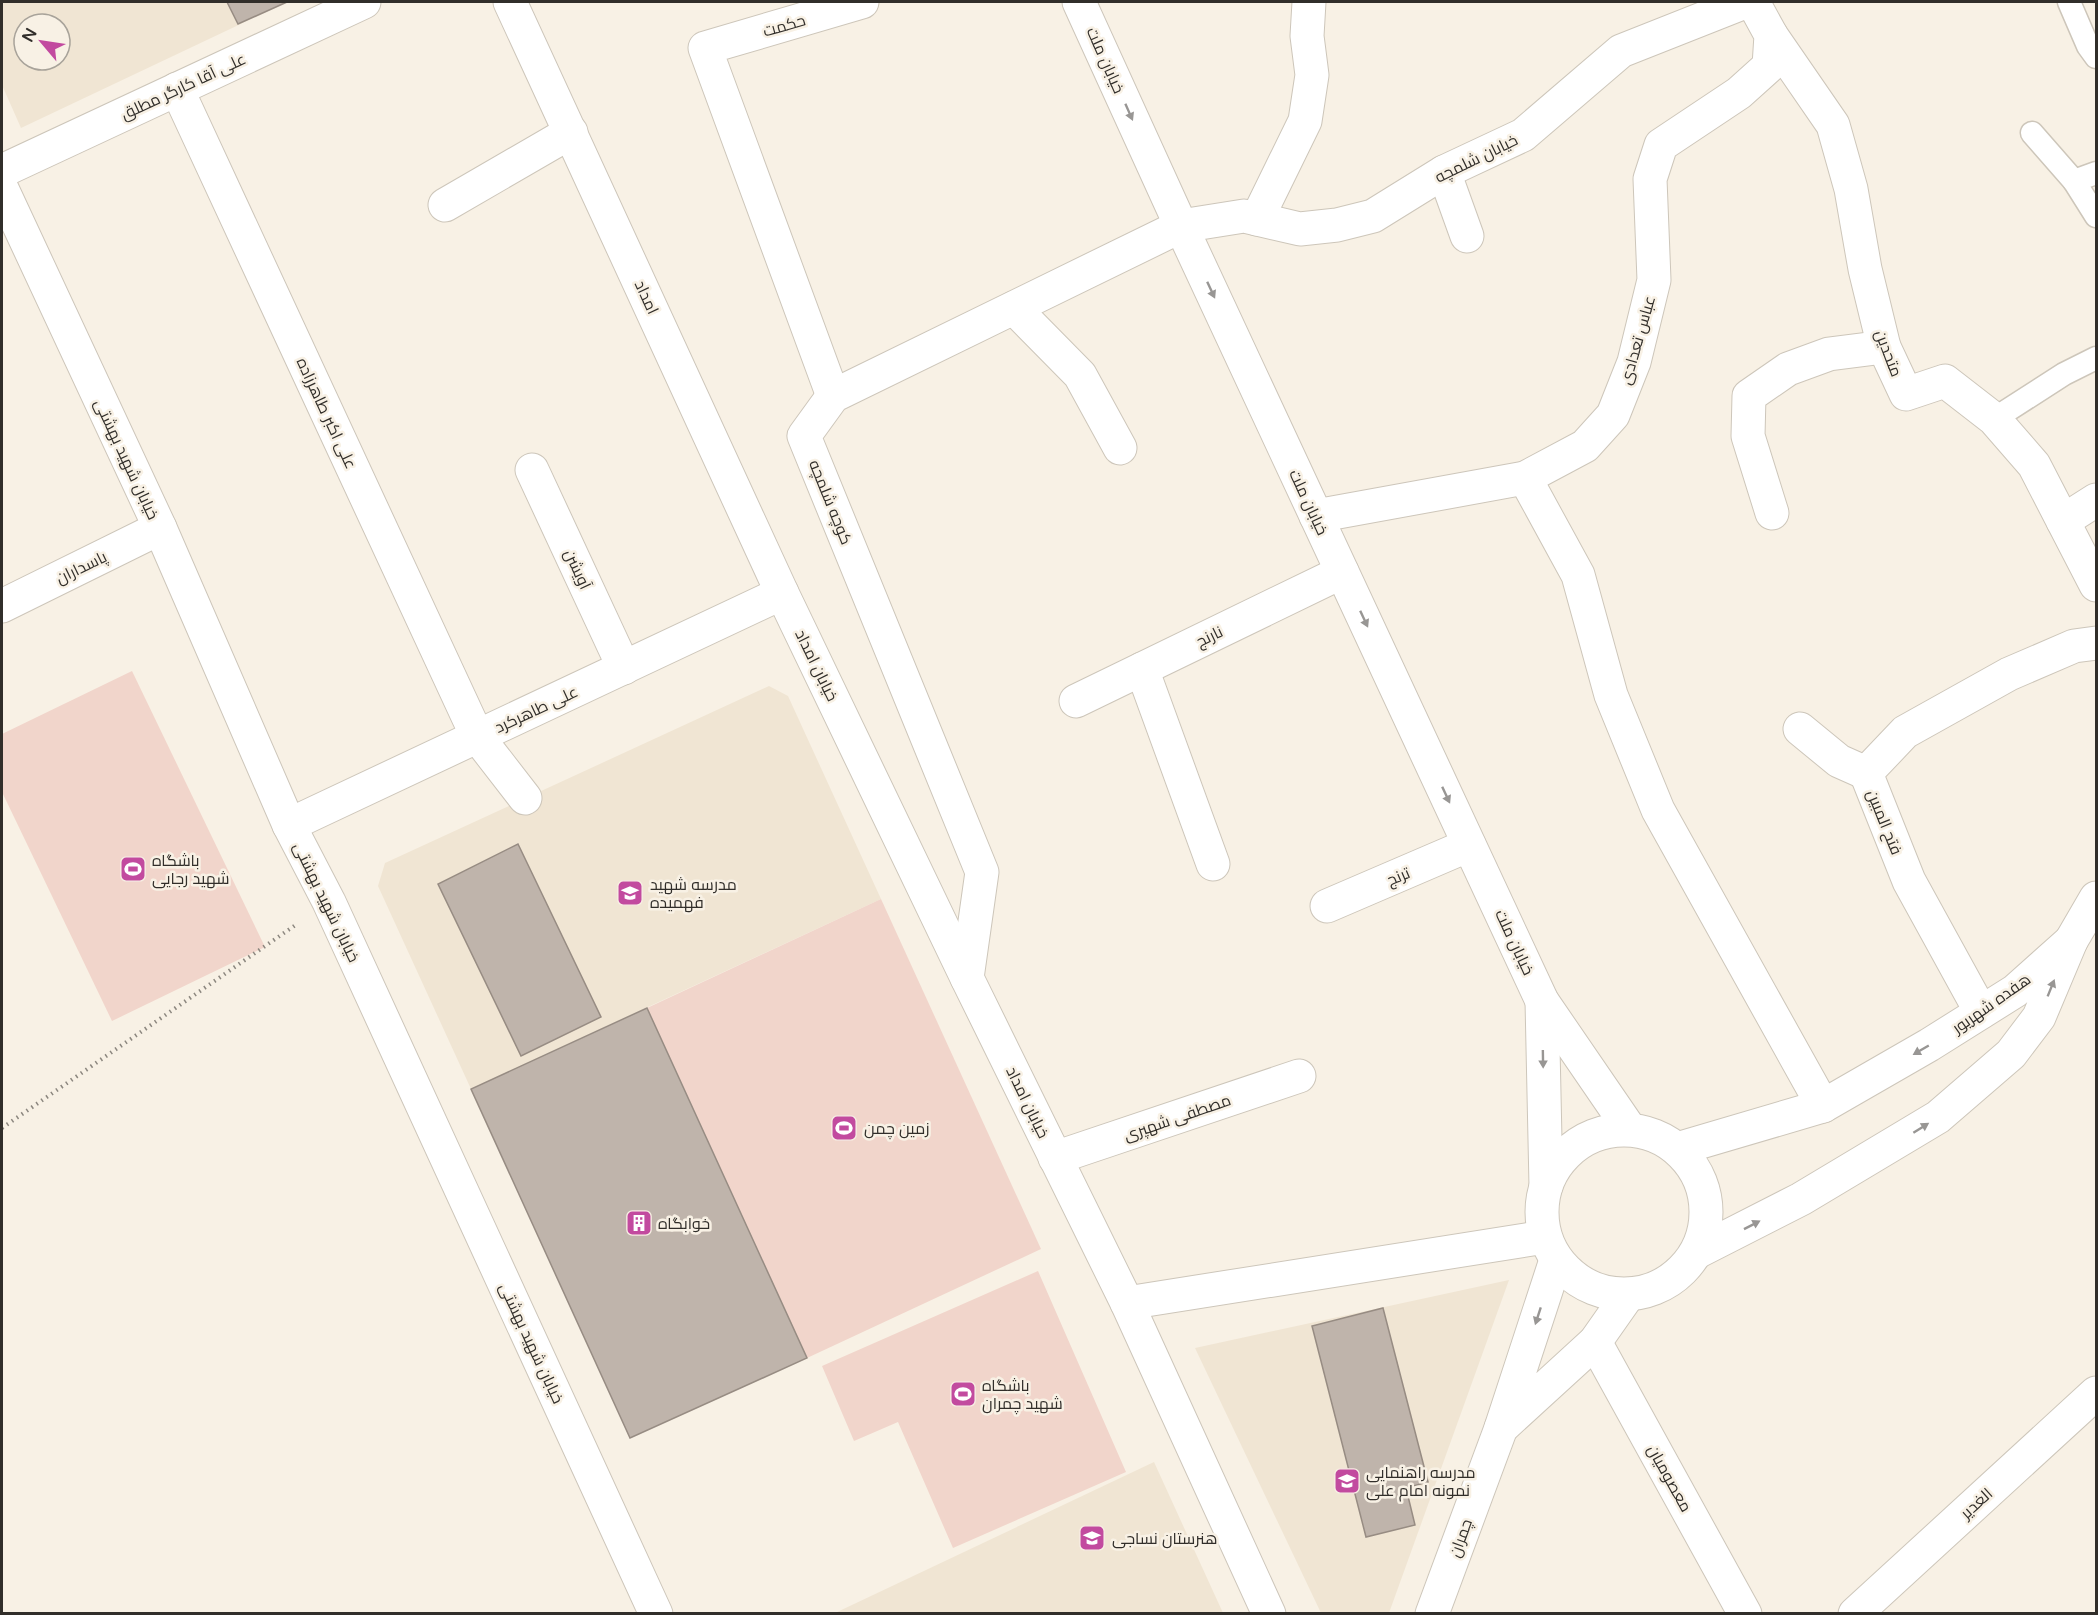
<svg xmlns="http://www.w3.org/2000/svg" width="2098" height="1615" viewBox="0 0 2098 1615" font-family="'Varela Round',Cairo,sans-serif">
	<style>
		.built { fill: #f0e5d3; fill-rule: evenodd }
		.green { fill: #f1d5cb }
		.building { fill: #bfb4ab; stroke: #978c83; stroke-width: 1.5 }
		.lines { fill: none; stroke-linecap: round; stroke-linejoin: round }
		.lane-casing { stroke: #cdc6ba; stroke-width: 25 }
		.street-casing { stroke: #cdc6ba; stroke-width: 35 }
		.secondary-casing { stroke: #cdc6ba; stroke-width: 35 }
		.path { stroke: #8c877f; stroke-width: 4; stroke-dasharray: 1.5 4.5; stroke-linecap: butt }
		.lane { stroke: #fff; stroke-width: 22 }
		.street { stroke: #fff; stroke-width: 33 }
		.secondary { stroke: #fff; stroke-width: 33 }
		.oneway { fill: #989694 }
		.labels { text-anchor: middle; stroke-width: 5; stroke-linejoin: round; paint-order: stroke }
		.street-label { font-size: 16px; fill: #312e2a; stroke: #f8f1e5 }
		.poi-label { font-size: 16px; fill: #312e2a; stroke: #f8f1e5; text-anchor: start }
	</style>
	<rect width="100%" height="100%" fill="#f8f1e5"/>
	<g class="built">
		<path d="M2 2H287L21 128 2 85ZM24 24H60V60H24Z"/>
		<polygon points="769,686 788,696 881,899 471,1089 378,886 385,863"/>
		<polygon points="1509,1280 1389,1613 1321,1613 1195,1348"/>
		<polygon points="1154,1462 1223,1613 835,1613"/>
	</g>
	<g class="green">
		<polygon points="132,671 265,947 112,1021 2,792 2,734"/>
		<polygon points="881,899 1041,1249 807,1358 647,1008"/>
		<polygon points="1038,1271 1126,1472 953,1548 898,1422 854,1441 822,1366"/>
	</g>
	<g class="building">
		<polygon points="227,2 287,2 238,24"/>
		<polygon points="518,844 601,1017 521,1056 438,884"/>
		<polygon points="647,1008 807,1358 630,1438 471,1089"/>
		<polygon points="1383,1308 1428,1482 1406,1488 1415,1525 1366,1537 1312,1326"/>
	</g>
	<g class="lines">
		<g class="lane-casing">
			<g id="lane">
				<polyline points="2069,2 2088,46 2096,57"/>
				<polyline points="2032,133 2074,181 2096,216"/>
				<polyline points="2074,181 2096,173"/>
				<polyline points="1994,419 2064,374 2096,358"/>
			</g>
		</g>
		<g class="street-casing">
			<g id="street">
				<polyline points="510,2 782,593 967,978 1127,1303 1269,1614"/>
				<polyline points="1771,35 1833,125 1851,189 1865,269 1884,347 1906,394 1945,381 1994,419 2034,465 2096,585"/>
				<polyline points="177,89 477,736 525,798"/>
				<polyline points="2,171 364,2"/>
				<polyline points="1444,172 1467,236"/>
				<polyline points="2,189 160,528 289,825 329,902 656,1614"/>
				<polyline points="445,205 571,132"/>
				<polyline points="1257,219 1305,121 1312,75 1307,36 1309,2"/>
				<polyline points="1014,308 1080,375 1120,448"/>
				<polyline points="833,396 705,48 862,2"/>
				<polyline points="532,470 624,668"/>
				<polyline points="1525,478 1578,575 1611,695 1658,810 1823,1106"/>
				<polyline points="1772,513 1748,436 1749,396 1788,369 1829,354 1884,347"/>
				<polyline points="1316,516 1525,478 1585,446 1613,415 1634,362 1654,280 1650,179 1661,145 1739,93 1769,66 1771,35 1753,2"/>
				<polyline points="2063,521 2096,500"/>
				<polyline points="2,606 160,528"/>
				<polyline points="1142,669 1213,864"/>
				<polyline points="1076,701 1342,572"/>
				<polyline points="1800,729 1839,761 1866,773"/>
				<polyline points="289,825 782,593"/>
				<polyline points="1327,906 1469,845"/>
				<polyline points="967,978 982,872 804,436 833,396 1181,226 1244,216 1300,229 1337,225 1373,216 1444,172 1523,135 1621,51 1745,2"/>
				<polyline points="1981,1012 1909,881 1866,773 1905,732 2009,674 2074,646 2096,643"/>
				<polyline points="1055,1158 1299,1076"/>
				<polyline points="1556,1260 1501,1428 1595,1342 1628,1295"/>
				<polyline points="1127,1303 1545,1237"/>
				<polyline points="1595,1342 1745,1614"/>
				<polyline points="1432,1614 1501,1428"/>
				<polyline points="1855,1614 2096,1393"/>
			</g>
		</g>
		<g class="secondary-casing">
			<g id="secondary">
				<polyline points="1079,2 1181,226 1542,1001 1629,1128"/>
				<polyline points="2071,941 2096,898"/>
				<polyline points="1542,1001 1546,1186"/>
				<circle cx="1624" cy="1212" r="82"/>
				<polyline points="1677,1149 1823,1106 1929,1045 2015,991 2071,941 2039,1017 2011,1054 1938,1117 1801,1199 1699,1251"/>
			</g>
		</g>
		<polyline class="path" points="2,1128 297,924"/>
		<use href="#lane" class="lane"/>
		<use href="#street" class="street"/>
		<use href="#secondary" class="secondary"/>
	</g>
	<defs><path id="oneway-solid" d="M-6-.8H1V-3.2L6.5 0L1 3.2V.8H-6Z" transform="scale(1.5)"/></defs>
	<g class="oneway">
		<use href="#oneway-solid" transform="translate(1129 112) rotate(66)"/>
		<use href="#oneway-solid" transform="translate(1211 290) rotate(65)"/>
		<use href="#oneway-solid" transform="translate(1364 619) rotate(65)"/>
		<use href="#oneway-solid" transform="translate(1446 795) rotate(65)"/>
		<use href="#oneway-solid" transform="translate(2051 988) rotate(-68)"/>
		<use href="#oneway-solid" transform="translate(1921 1050) rotate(150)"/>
		<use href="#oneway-solid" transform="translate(1543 1059) rotate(89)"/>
		<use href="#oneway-solid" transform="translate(1921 1128) rotate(-32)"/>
		<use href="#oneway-solid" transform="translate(1752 1225) rotate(-27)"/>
		<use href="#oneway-solid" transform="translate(1538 1316) rotate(108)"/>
	</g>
	<defs>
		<g id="stadium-square" transform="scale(1.35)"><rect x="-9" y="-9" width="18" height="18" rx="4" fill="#c24a9f" stroke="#f8f1e5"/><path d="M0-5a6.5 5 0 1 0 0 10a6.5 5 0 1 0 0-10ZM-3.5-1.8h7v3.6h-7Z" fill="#fff"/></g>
		<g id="school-square" transform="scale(1.35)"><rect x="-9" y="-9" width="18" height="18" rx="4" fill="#c24a9f" stroke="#f8f1e5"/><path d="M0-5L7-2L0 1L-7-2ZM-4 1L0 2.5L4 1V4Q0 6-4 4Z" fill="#fff"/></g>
		<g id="building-square" transform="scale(1.35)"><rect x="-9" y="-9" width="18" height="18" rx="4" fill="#c24a9f" stroke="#f8f1e5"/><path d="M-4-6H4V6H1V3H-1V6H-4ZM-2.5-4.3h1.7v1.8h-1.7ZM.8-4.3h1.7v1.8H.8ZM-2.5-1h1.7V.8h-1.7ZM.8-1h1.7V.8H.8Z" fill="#fff"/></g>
	</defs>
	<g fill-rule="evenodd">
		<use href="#stadium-square" x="133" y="869"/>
		<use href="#school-square" x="630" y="893"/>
		<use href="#stadium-square" x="844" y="1128"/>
		<use href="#building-square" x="639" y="1223"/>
		<use href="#stadium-square" x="963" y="1394"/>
		<use href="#school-square" x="1347" y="1481"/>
		<use href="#school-square" x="1092" y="1538"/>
	</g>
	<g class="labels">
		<g class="street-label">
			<text transform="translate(784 25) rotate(-16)" y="6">حکمت</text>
			<text transform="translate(1106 60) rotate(66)" y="6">خیابان ملت</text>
			<text transform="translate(183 86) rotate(-25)" y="6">علی آقا کارگر مطلق</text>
			<text transform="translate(1476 158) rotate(-26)" y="6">خیابان شلمچه</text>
			<text transform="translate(647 297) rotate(65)" y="6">امداد</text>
			<text transform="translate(1637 340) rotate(-74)" y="6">عباس تعدادی</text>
			<text transform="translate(1889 353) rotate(69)" y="6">متحدین</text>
			<text transform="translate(327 413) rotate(65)" y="6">علی اکبر طاهرزاده</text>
			<text transform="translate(127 459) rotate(65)" y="6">خیابان شهید بهشتی</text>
			<text transform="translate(831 502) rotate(68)" y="6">کوچه شلمچه</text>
			<text transform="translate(1309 502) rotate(65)" y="6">خیابان ملت</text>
			<text transform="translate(81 567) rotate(-26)" y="6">پاسداران</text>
			<text transform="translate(578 569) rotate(65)" y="6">آویشن</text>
			<text transform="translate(1209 636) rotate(-26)" y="6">نارنج</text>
			<text transform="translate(817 665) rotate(64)" y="6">خیابان امداد</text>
			<text transform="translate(536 709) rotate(-25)" y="6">علی طاهرکرد</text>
			<text transform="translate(1885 822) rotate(68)" y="6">فتح المبین</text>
			<text transform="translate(1398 876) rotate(-23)" y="6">ترنج</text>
			<text transform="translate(327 902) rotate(64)" y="6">خیابان شهید بهشتی</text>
			<text transform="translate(1515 942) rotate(65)" y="6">خیابان ملت</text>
			<text transform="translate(1991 1003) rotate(-35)" y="6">هفده شهریور</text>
			<text transform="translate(1028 1102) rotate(64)" y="6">خیابان امداد</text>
			<text transform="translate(1177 1117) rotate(-19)" y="6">مصطفی شهپری</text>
			<text transform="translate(532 1343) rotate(65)" y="6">خیابان شهید بهشتی</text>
			<text transform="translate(1670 1478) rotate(61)" y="6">معصومیان</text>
			<text transform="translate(1976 1503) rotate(-42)" y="6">الغدیر</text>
			<text transform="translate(1460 1538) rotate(-70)" y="6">چمران</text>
		</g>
		<g class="poi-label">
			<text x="152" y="866">باشگاه<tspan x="152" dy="18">شهید رجایی</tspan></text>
			<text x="650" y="890">مدرسه شهید<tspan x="650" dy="18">فهمیده</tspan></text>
			<text x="864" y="1134">زمین چمن</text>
			<text x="658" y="1229">خوابگاه</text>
			<text x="982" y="1391">باشگاه<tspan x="982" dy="18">شهید چمران</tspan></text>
			<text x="1366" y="1478">مدرسه راهنمایی<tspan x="1366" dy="18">نمونه امام علی</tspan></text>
			<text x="1112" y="1544">هنرستان نساجی</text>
		</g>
	</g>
	<rect width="2098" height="1615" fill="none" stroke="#312e2a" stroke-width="6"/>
	<g transform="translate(42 42) rotate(299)"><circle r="28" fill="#f8f1e5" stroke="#a8a39a" stroke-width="1.5"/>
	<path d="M0-4.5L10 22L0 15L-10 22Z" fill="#c24a9f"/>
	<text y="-9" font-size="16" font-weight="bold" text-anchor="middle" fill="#312e2a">N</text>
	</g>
</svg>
